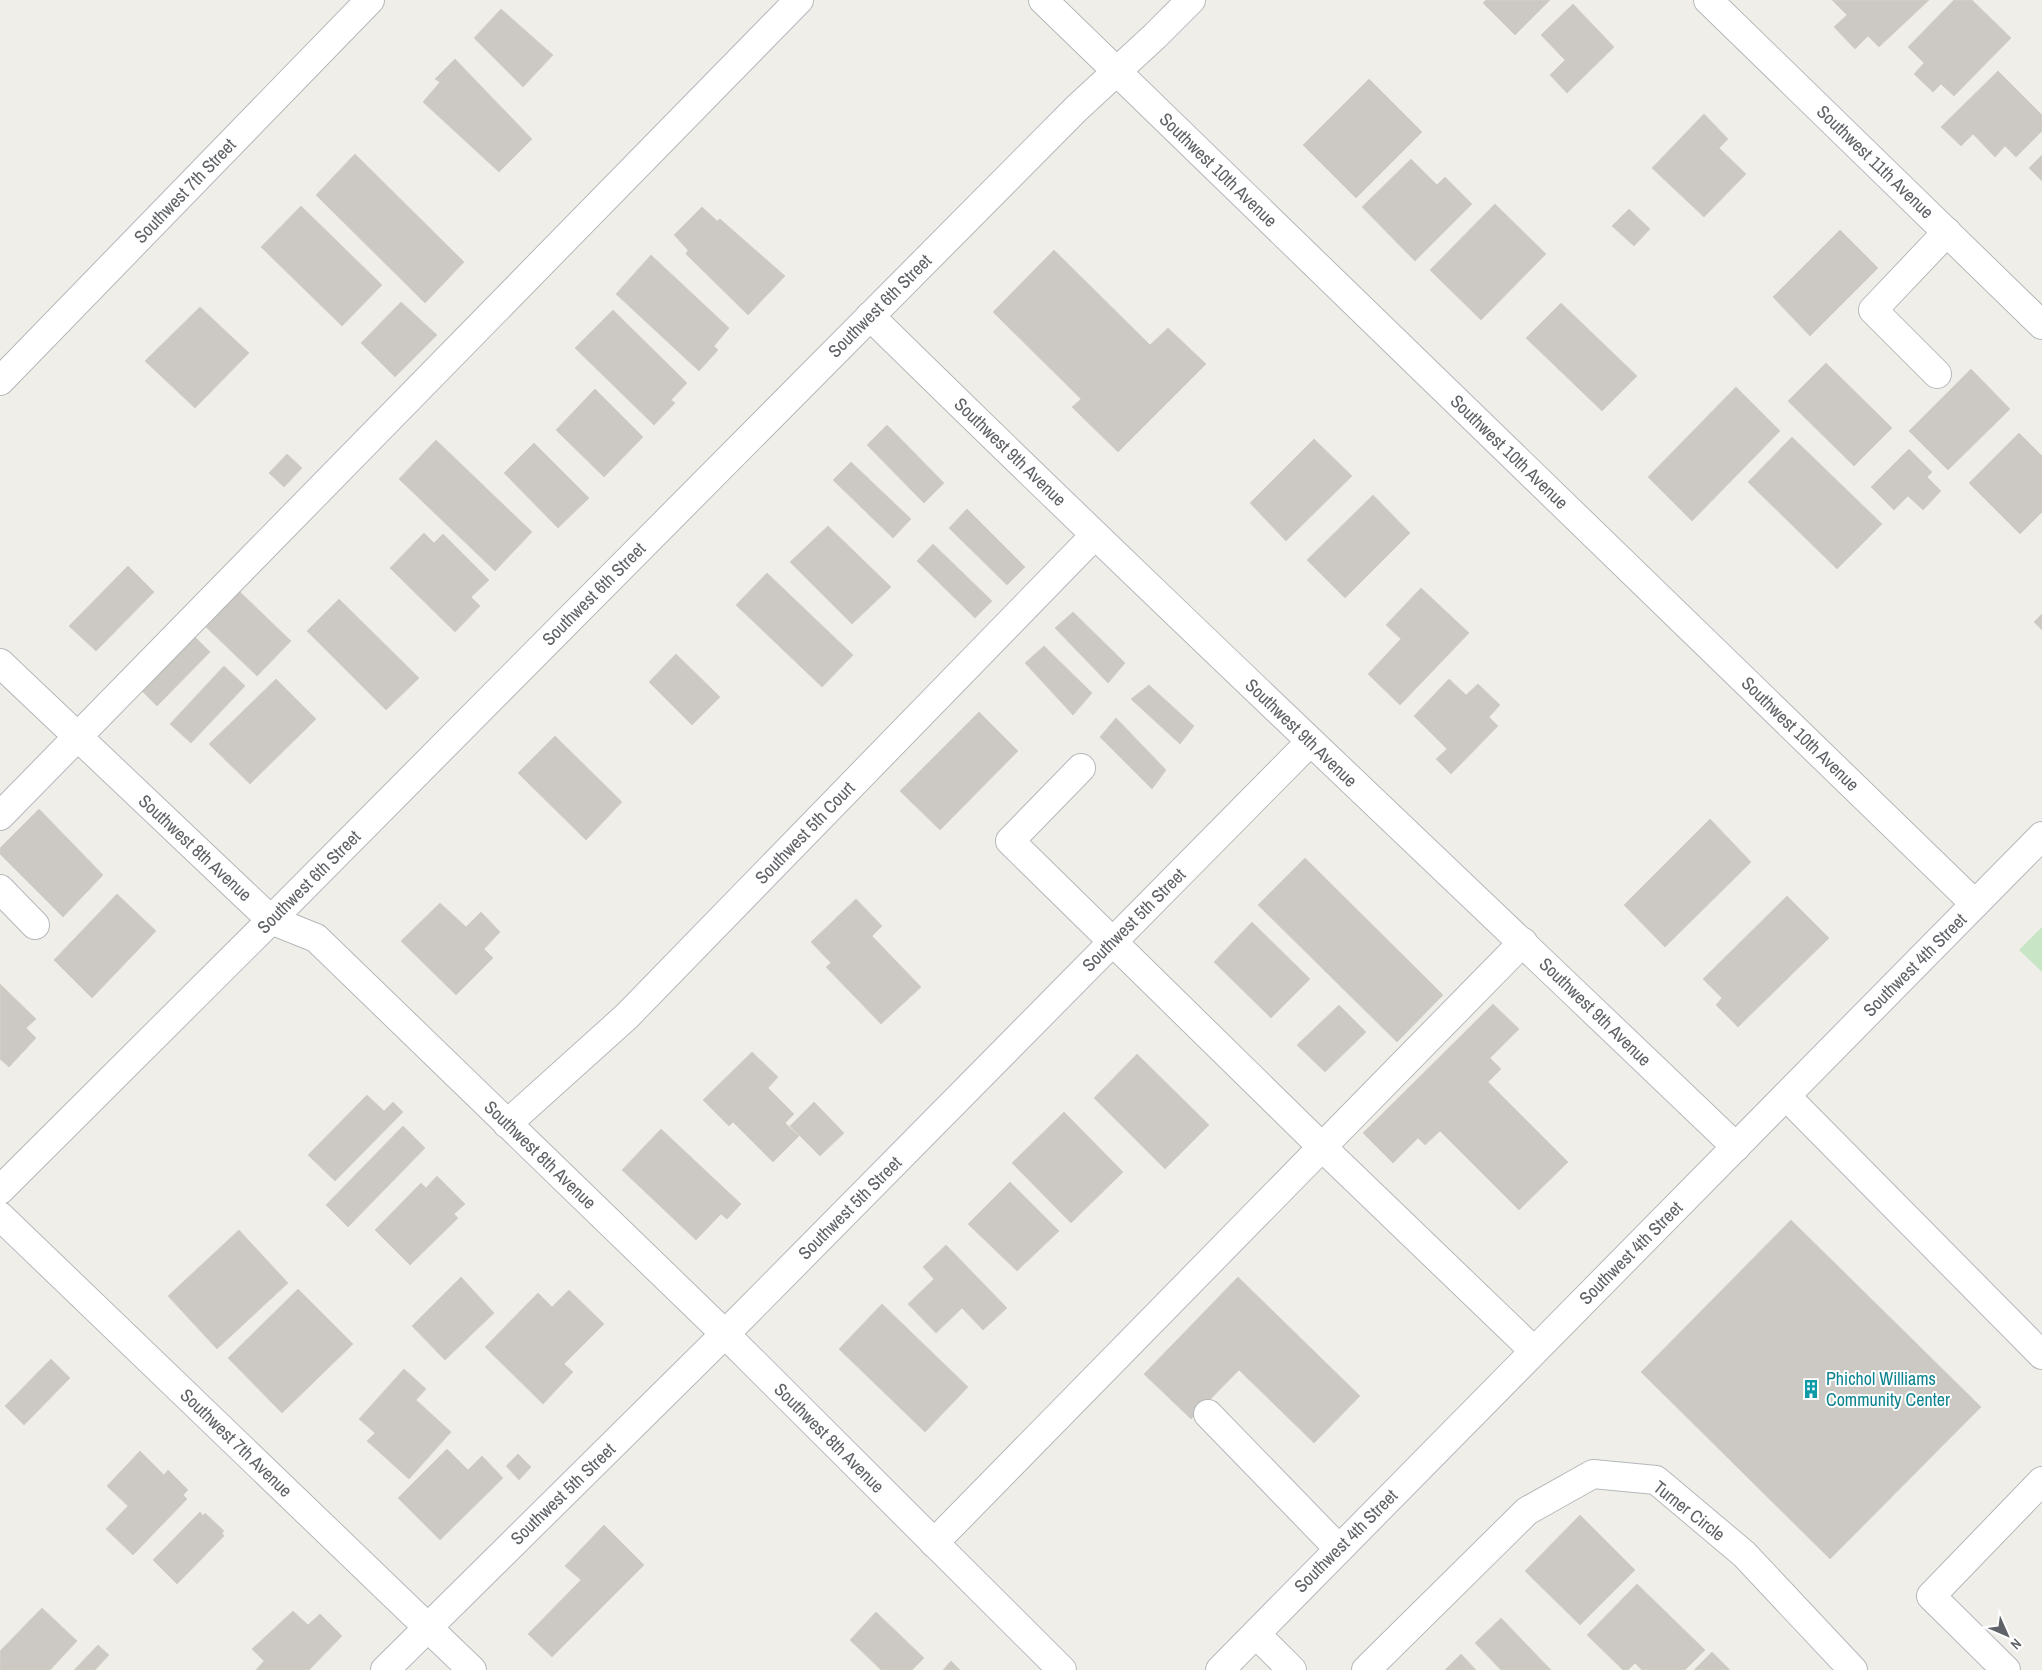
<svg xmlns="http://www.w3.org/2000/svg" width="2042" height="1670" viewBox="0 0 2042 1670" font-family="'Archivo Narrow',sans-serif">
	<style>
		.green { fill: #c8e6c6 }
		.building { fill: #ccc9c4; stroke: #d5d0c6 }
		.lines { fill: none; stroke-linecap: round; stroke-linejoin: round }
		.minor-casing { stroke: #b5b8bb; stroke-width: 30 }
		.minor { stroke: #fff; stroke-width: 28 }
		.labels { text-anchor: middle; stroke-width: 4; stroke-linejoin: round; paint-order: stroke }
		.street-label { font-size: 18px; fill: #5f6367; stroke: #fff }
		.culture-label { font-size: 18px; fill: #0d838f; stroke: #fff; text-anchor: start }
	</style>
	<rect width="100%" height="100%" fill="#f0eee8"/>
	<polygon class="green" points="2042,927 2042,972 2019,950"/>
	<g class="building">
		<polygon points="1486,0 1550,0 1515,35 1483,3"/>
		<polygon points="1832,0 1929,0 1879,47 1868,36 1855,49 1834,27 1847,15"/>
		<polygon points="1954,0 1972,0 2011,38 1954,96 1941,84 1933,92 1914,74 1924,63 1908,47"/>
		<polygon points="1573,4 1614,47 1567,93 1550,75 1565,60 1541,35"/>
		<polygon points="501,9 553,55 523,87 474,38"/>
		<polygon points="455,59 532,139 499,172 423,102 440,82 435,79"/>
		<polygon points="1998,71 2042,115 2042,131 2016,157 2005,146 1995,157 1973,134 1961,146 1941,127"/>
		<polygon points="1369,79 1422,132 1356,198 1303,145"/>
		<polygon points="1704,114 1728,139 1719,148 1746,174 1704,217 1652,168"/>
		<polygon points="355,154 464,262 425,303 316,195"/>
		<polygon points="2042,155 2042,181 2029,168"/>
		<polygon points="1411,159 1437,185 1445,177 1472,204 1415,261 1362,207"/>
		<polygon points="1495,204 1546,254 1481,320 1430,270"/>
		<polygon points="301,206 382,285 342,326 261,247"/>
		<polygon points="702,207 717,221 720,219 785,276 748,315 686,254 688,250 674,235"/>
		<polygon points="1629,209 1650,229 1634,246 1612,226"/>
		<polygon points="1840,230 1878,268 1810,336 1773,297"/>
		<polygon points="1054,250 1150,345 1168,328 1206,364 1118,452 1072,407 1081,399 993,312"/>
		<polygon points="651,255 729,328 714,346 718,350 699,371 616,294"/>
		<polygon points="401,302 437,335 395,377 361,343"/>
		<polygon points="1561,303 1637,376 1602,411 1526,338"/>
		<polygon points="200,307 249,353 195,408 145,361"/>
		<polygon points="613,310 687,383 671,400 675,403 654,425 575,348"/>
		<polygon points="1826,363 1892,428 1854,466 1788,401"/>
		<polygon points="1971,369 2010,409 1948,470 1909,431"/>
		<polygon points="1736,387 1780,431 1692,521 1648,477"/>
		<polygon points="595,389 643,437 604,477 556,430"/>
		<polygon points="887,425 944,483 924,503 867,445"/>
		<polygon points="2019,433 2042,456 2042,512 2020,534 1969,483"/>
		<polygon points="1792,437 1882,524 1837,569 1748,482"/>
		<polygon points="1314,439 1352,476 1286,541 1250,503"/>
		<polygon points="436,440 532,532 495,571 399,479"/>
		<polygon points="534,443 589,498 558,528 504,473"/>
		<polygon points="1909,449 1932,472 1927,477 1941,491 1923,510 1908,496 1894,510 1871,487"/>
		<polygon points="287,454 302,468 284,487 269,473"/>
		<polygon points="851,462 911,519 893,538 833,480"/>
		<polygon points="1373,495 1410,533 1345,598 1307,560"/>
		<polygon points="967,509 1025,567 1007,585 949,528"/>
		<polygon points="828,526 891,587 852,624 790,562"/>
		<polygon points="424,533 434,543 443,534 489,580 471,597 480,606 455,632 390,568"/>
		<polygon points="933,544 992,601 975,618 917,561"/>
		<polygon points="128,566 154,592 96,651 69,626"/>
		<polygon points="767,573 853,655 822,687 736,605"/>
		<polygon points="1421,588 1469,633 1400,705 1368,674 1401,639 1386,625"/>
		<polygon points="239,591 291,641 257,676 206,627"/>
		<polygon points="339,599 419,678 386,710 307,631"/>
		<polygon points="1073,612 1125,663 1108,683 1055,628"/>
		<polygon points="2042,614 2042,630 2034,622"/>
		<polygon points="193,635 210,652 157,706 140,689"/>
		<polygon points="1044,646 1092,693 1073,715 1025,663"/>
		<polygon points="676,654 720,697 692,725 649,682"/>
		<polygon points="224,666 245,686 191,743 170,724"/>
		<polygon points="276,679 316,719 250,784 209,744"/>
		<polygon points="1449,679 1466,695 1478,684 1500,705 1489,717 1498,726 1451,774 1436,759 1447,749 1414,716"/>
		<polygon points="1149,685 1194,726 1180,744 1131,699"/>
		<polygon points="979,712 1018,751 940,830 900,791"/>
		<polygon points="1116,718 1166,770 1152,789 1100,737"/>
		<polygon points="555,736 622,802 586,840 518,773"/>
		<polygon points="39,809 103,875 63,917 0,854 0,848"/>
		<polygon points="1710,819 1751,862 1665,947 1624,905"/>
		<polygon points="1305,858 1443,995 1397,1042 1258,905"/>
		<polygon points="117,894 156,931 92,998 54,960"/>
		<polygon points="1787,896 1829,938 1738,1027 1716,1005 1722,998 1703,979"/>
		<polygon points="856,899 882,926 872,936 921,987 881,1024 826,967 831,963 811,942"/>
		<polygon points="440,903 466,927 481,912 500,932 484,949 493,958 456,995 401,941"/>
		<polygon points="1252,922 1310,979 1271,1018 1214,962"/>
		<polygon points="0,984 36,1019 26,1028 36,1038 9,1067 0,1059"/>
		<polygon points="1493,1004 1519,1029 1490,1058 1501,1069 1488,1082 1568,1162 1519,1210 1440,1131 1425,1145 1418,1138 1393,1163 1363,1133"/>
		<polygon points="1339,1005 1366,1032 1325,1072 1297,1045"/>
		<polygon points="752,1052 778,1077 768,1088 794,1114 785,1123 799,1136 773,1162 733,1122 729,1126 703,1100"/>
		<polygon points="1137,1054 1209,1125 1165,1169 1094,1098"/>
		<polygon points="367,1095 384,1111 393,1102 403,1112 335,1181 308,1155"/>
		<polygon points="814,1102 844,1133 820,1156 790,1126"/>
		<polygon points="1064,1112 1123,1172 1071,1223 1012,1163"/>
		<polygon points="403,1126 425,1148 348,1227 326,1205"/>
		<polygon points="661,1129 741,1204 727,1219 721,1214 696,1240 622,1170"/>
		<polygon points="437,1176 465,1204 454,1214 458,1218 410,1265 375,1230 421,1183 426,1188"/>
		<polygon points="1010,1182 1059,1231 1017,1271 968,1224"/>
		<polygon points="1791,1220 1981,1407 1830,1559 1641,1372"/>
		<polygon points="239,1230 288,1283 217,1349 168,1296"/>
		<polygon points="946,1245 1007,1308 983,1330 962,1308 936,1333 908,1304 934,1279 923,1267"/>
		<polygon points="461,1277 494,1313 445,1360 412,1326"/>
		<polygon points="1238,1277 1360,1396 1314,1443 1239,1370 1191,1419 1144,1374"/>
		<polygon points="298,1289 353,1344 282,1413 228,1358"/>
		<polygon points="569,1290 604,1324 564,1364 573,1372 543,1404 485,1347 538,1293 552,1307"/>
		<polygon points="882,1304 968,1387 925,1432 839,1349"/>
		<polygon points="51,1359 70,1378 24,1425 5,1406"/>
		<polygon points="404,1369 426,1389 416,1400 451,1432 409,1479 367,1441 375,1433 359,1419"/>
		<polygon points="447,1449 468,1470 482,1456 503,1478 440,1540 398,1498"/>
		<polygon points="140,1451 164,1475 168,1470 188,1490 183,1495 187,1499 133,1555 106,1529 128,1506 107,1486"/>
		<polygon points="518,1454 531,1467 519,1480 506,1466"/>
		<polygon points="200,1512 203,1516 205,1513 224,1531 222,1533 224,1536 177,1584 153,1560"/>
		<polygon points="1580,1515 1635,1570 1580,1625 1525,1571"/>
		<polygon points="604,1525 644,1565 552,1657 528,1634 581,1580 565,1566"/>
		<polygon points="1637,1584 1705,1650 1685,1670 1642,1670 1635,1663 1628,1670 1623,1670 1587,1635"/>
		<polygon points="42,1608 77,1641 50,1670 0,1670 0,1651"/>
		<polygon points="293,1611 308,1625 320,1614 342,1636 309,1670 256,1670 264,1661 252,1649"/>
		<polygon points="876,1612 924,1658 912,1670 881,1670 850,1640"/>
		<polygon points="1501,1618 1551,1670 1501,1670 1475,1643"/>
		<polygon points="98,1645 109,1655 95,1670 74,1670"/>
		<polygon points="1712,1652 1730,1670 1694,1670"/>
		<polygon points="1461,1654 1476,1670 1445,1670"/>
		<polygon points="951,1661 960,1670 943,1670"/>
	</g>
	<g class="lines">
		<g class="minor-casing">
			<g id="minor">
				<polyline points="1043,0 1975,904"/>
				<polyline points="1708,0 2042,325"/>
				<path d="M870 316C1155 596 1447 870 1736 1147"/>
				<polyline points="1937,374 1873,310 1947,232"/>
				<polyline points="0,381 370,0"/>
				<polyline points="0,663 271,920 316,938 725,1334 1062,1670"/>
				<polyline points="1081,768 1010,841 1322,1147 1534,1351"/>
				<polyline points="0,816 799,0"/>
				<polyline points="0,889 35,925"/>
				<polyline points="1786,1096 2042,1355"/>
				<polyline points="507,1124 627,1016 1095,535"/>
				<polyline points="0,1190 271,920 1077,108 1155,36 1191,0"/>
				<polyline points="0,1216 472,1670"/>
				<polyline points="1208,1414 1339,1549"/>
				<polyline points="934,1543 1523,942"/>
				<polyline points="1256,1634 1292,1670"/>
				<polyline points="385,1670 743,1316 1310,742"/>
				<polyline points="1220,1670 2042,836"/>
				<polyline points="1366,1670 1527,1511 1593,1474 1656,1480 1744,1554 1853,1670"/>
				<polyline points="2006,1670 1931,1596 2042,1481"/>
			</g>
		</g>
		<use href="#minor" class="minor"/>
	</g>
	<defs>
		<g id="building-bare" transform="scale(1.5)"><path d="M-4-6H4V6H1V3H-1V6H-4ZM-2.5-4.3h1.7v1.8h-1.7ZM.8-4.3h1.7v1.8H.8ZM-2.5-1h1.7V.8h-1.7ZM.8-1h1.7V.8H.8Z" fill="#0f9aa8" stroke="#fff" stroke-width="2.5" paint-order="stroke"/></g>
	</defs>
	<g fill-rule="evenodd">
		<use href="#building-bare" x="1811" y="1389"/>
	</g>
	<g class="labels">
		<g class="street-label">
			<text transform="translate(1875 162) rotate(44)" y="6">Southwest 11th Avenue</text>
			<text transform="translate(1218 170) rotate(44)" y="6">Southwest 10th Avenue</text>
			<text transform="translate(185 191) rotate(-46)" y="6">Southwest 7th Street</text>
			<text transform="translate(880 306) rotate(-45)" y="6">Southwest 6th Street</text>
			<text transform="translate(1010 452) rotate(44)" y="6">Southwest 9th Avenue</text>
			<text transform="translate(1509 452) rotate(44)" y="6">Southwest 10th Avenue</text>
			<text transform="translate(594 594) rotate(-45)" y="6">Southwest 6th Street</text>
			<text transform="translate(1301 733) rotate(44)" y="6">Southwest 9th Avenue</text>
			<text transform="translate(1800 734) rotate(44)" y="6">Southwest 10th Avenue</text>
			<text transform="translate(805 833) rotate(-46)" y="6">Southwest 5th Court</text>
			<text transform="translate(195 848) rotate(43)" y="6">Southwest 8th Avenue</text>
			<text transform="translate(309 882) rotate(-45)" y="6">Southwest 6th Street</text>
			<text transform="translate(1134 920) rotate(-45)" y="6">Southwest 5th Street</text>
			<text transform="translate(1915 965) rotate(-45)" y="6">Southwest 4th Street</text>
			<text transform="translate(1595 1012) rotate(44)" y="6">Southwest 9th Avenue</text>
			<text transform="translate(540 1155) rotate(44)" y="6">Southwest 8th Avenue</text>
			<text transform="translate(850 1208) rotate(-45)" y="6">Southwest 5th Street</text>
			<text transform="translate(1631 1253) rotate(-45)" y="6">Southwest 4th Street</text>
			<text transform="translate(829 1438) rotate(45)" y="6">Southwest 8th Avenue</text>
			<text transform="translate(236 1443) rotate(44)" y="6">Southwest 7th Avenue</text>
			<text transform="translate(563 1494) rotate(-44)" y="6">Southwest 5th Street</text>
			<text transform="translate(1689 1511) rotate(38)" y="6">Turner Circle</text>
			<text transform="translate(1346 1541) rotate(-45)" y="6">Southwest 4th Street</text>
		</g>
		<g class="culture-label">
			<text x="1826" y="1385">Phichol Williams<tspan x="1826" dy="21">Community Center</tspan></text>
		</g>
	</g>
	<g transform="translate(2007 1635) rotate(135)" stroke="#ffffff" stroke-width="4" paint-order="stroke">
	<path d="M0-4L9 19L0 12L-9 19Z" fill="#5f6367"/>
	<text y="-8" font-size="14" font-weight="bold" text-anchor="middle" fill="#5f6367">N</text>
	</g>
</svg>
